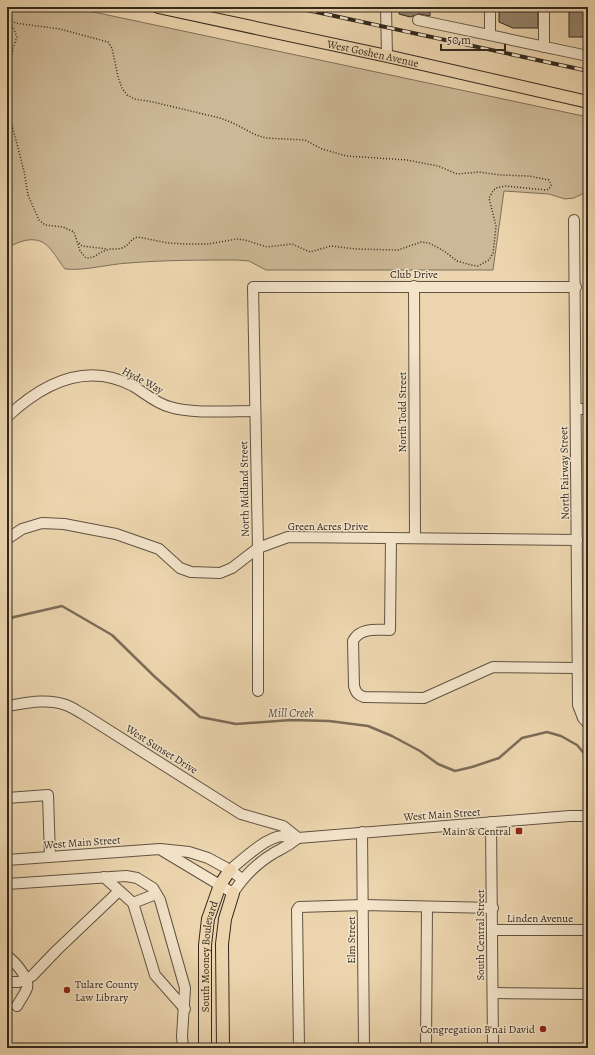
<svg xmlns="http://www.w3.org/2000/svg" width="595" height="1055" viewBox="0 0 595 1055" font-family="Alegreya,serif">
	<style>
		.green { fill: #ccb896; stroke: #7f705a }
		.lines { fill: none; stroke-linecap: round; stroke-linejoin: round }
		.stream { stroke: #7c6c57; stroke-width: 2.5 }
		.building { fill: #938269; stroke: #32281e }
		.minor-casing { stroke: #605342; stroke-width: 12 }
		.major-casing { stroke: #32281e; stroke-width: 14 }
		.path { stroke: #32281e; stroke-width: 1.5; stroke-dasharray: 1 2; stroke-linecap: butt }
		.minor { stroke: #f3e4ca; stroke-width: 10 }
		.major { stroke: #ecd5ae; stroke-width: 12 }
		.rail-casing { stroke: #32281e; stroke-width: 4 }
		.rail { stroke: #f3e4ca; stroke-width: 2.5; stroke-dasharray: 8; stroke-linecap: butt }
		.poi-dot { fill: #8f2418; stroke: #f3e4ca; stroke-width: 1.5 }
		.labels { text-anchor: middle; stroke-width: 3; stroke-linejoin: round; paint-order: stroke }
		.street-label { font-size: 11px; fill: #32281e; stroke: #f3e4ca }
		.poi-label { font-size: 11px; fill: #32281e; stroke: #f3e4ca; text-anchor: end }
		.water-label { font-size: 12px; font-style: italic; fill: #574a3a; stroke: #f3e4ca }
	</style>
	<rect width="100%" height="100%" fill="#ecd5ae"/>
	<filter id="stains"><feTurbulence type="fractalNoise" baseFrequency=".005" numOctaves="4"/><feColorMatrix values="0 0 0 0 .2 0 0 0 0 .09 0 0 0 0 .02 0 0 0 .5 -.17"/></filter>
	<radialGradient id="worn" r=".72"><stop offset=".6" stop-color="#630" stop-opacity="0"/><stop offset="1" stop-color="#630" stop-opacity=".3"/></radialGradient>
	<path class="green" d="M7 7H70L588 117V191L574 198 565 199 549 194 504 191 493 270H266L249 261 237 260C201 260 165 260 129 263 108 264 86 271 65 269 60 263 57 257 52 251 40 234 23 239 7 248Z"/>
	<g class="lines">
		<polyline class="stream" points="7,620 14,617 62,606 112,635 155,677 200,717 236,724 291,720 329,721 368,726 392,736 420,751 438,764 455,771 472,767 499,758 522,738 547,732 561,736 577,745 588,758"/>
	</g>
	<g class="building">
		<polygon points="400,7 430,7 430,16 419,14 410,17 399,14"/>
		<polygon points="499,7 538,7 538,28 513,28 499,22"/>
		<rect x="569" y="7" width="16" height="30"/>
	</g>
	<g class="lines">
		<g class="minor-casing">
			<g id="minor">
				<polyline points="386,7 387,56"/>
				<polyline points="490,7 490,35"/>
				<polyline points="544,7 544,47"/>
				<polyline points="418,20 588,56"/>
				<polyline points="574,220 578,705 583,718 588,724"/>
				<polyline points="414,286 415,538"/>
				<polyline points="576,409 588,409"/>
				<path d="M7 417C42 384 86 361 133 386 145 393 155 403 170 407 192 414 230 411 255 411"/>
				<path d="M391 538 390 630C377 630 360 627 353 641L354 686C356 693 358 695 364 697L424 698 493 667 577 668"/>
				<polyline points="7,539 22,529 42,523 64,524 116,534 159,549 180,568 191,572 220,573 232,568 258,548 288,537 577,540"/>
				<polyline points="258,691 258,548 253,287 576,287"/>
				<path d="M7 706C26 703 47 698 66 705 72 707 77 711 83 714L241 814 283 826 298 838"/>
				<polyline points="7,798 48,795 50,857"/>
				<polyline points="491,822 493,1048"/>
				<polyline points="362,832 364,1048"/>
				<path d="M163 851 233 893C244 876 257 863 274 853 285 847 288 846 298 838"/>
				<polyline points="7,860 160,849 189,852 208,858 230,870 242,879"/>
				<path d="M230 870C242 860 266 837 282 836 287 836 293 837 298 838L570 816H588"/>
				<polyline points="104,877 133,903 155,975 185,1009"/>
				<polyline points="7,884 126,876 137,878 153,888 160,900 185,988 182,1036 183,1048"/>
				<polyline points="133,903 156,894"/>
				<polyline points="492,930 588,930"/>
				<path d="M7 956C14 961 30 978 27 988 25 994 20 1000 17 1006"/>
				<polyline points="7,982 19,982 32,976 57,950 119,891"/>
				<polyline points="493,993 588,994"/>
				<polyline points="299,1048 297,910 299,907 363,905 493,908"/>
				<polyline points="426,1048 427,907"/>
			</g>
		</g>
		<g class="major-casing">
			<g id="major">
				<path id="s1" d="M158 7 387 56 588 102"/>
				<path id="s2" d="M205 1048V945L208 919 220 885 230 870"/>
				<polyline points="223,1048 222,944 225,919 233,893"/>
			</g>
		</g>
		<g class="path">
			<path d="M7 17 15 23 60 29 108 42 112 48 118 77 122 88 127 95 135 99 153 102 220 118 233 123 256 135 266 138 305 140 322 149 347 156 407 160 438 166 457 174 479 172 500 175 529 176 549 180 551 185 549 189 546 190 505 186 496 188 493 191 489 198 496 226 494 245 493 253 489 260 478 266 471 265 457 261 444 251 429 243 421 242 398 250 356 249 331 246 310 252 292 244 267 247 245 240 237 239 208 244H186L168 243 138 237C131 238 129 246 122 248 117 250 111 248 107 250 98 252 97 258 86 258L80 251 74 232 63 227 45 225 39 220 28 195 24 171 7 106"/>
			<polyline points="7,22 13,27 17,37 13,48 11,60 7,66"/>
			<polyline points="79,243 82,246 107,249"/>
		</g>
		<use href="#minor" class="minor"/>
		<use href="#major" class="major"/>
		<g class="rail-casing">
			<polyline id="rail" points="293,7 588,71"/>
		</g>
		<use href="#rail" class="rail"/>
	</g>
	<g class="poi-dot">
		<rect x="515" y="827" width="8" height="8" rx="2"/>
		<circle cx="67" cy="990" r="4"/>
		<circle cx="543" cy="1029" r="4"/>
	</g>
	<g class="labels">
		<g class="street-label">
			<text dy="4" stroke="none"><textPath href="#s1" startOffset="220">West Goshen Avenue</textPath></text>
			<text x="414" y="278">Club Drive</text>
			<text transform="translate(143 380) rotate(28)" y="4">Hyde Way</text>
			<text transform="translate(402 412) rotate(-90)" y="4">North Todd Street</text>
			<text transform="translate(564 473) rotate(-91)" y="4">North Fairway Street</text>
			<text transform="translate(244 489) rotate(-91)" y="4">North Midland Street</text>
			<text x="328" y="530">Green Acres Drive</text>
			<text transform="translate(162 749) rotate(32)" y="4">West Sunset Drive</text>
			<text transform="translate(442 814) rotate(-4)" y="4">West Main Street</text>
			<text transform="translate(82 842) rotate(-4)" y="4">West Main Street</text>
			<text x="540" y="922">Linden Avenue</text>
			<text transform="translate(480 935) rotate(-90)" y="4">South Central Street</text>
			<text transform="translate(351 940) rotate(-90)" y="4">Elm Street</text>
			<text dy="4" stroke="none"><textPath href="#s2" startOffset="92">South Mooney Boulevard</textPath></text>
		</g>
		<g class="poi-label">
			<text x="511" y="835">Main &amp; Central</text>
			<text x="75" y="988" text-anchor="start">Tulare County<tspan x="75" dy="13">Law Library</tspan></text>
			<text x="535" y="1033">Congregation B'nai David</text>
		</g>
		<g class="water-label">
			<text x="291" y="717">Mill Creek</text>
		</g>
	</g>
	<rect width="595" height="1055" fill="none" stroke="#ecd5ae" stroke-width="24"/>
	<rect x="8" y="8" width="579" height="1039" fill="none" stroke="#32281e" stroke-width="2"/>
	<rect x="12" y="12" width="571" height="1031" fill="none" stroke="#32281e"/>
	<path d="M441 44v6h64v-6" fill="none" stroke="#32281e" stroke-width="2"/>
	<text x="447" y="44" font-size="12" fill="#32281e" stroke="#f3e4ca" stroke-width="3" paint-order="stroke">50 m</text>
	<rect width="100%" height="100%" filter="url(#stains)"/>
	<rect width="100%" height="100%" fill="url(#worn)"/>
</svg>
